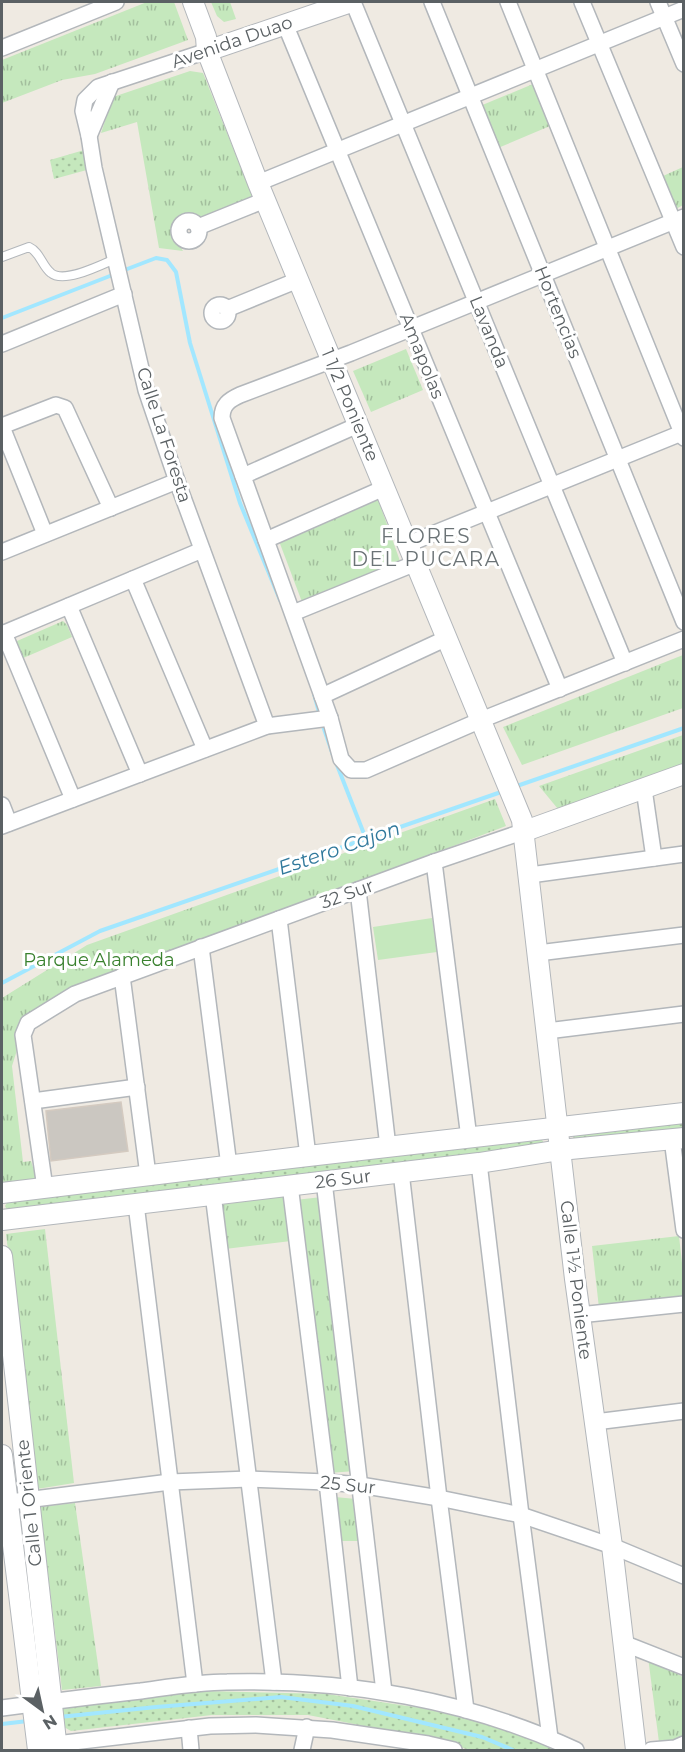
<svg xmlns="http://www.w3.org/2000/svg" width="685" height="1752" viewBox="0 0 685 1752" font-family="Montserrat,sans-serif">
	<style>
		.grass { fill: url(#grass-dots) }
		.park { fill: url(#park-tufts) }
		.garden { fill: #c5e8bd }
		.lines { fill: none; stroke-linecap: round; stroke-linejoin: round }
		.stream { stroke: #a2e7ff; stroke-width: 4 }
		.building { fill: #cbc7c1; stroke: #d4cac0; stroke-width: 1.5 }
		.service-casing { stroke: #b3b7bb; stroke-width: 10 }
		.minor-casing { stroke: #b3b7bb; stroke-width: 18 }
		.tertiary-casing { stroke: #b3b7bb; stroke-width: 22 }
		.service { stroke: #fff; stroke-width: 8 }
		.minor { stroke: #fff; stroke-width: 15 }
		.tertiary { stroke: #fff; stroke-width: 20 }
		.labels { text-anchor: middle; stroke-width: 6; stroke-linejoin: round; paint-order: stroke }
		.street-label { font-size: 18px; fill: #5b6164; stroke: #fff }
		.park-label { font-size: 18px; fill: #39812e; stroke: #fff }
		.neighbourhood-label { font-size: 20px; letter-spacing: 1.5px; fill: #6b7376; stroke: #fff }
		.water-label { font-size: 20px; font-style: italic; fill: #31799c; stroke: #fff }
	</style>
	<defs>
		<pattern id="grass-dots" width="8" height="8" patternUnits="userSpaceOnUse" patternTransform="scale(1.5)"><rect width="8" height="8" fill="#c5e8bd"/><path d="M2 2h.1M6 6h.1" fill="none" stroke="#a3bf9d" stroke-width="1.8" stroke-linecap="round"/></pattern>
		<pattern id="park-tufts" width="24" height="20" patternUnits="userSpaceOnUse" patternTransform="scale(1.5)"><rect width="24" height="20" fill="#c5e8bd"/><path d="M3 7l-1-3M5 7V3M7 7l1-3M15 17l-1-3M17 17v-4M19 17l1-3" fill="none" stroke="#a3bf9d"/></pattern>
	</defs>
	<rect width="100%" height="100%" fill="#efeae2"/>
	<g class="grass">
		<polygon points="91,148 94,168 54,179 50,160"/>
		<polygon points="683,1117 683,1131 574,1141 573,1134"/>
		<polygon points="540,1137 544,1143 543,1147 8,1212 5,1206 8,1201"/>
		<polygon points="205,1691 327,1694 421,1708 492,1724 560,1750 470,1750 436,1740 308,1715 212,1715 71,1731 64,1727 59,1711 66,1707"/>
	</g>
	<g class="park">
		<polygon points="147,2 174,2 188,40 95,74 62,80 2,103 2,60"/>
		<polygon points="211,2 230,2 236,19 224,22 217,16"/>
		<path d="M190 71 203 73 255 203 198 224 191 221C173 228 174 236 183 251L159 248 137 122 101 133 113 97Z"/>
		<polygon points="533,84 550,126 498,148 480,106"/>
		<polygon points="683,167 683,205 676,209 663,176"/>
		<polygon points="406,349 423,390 371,412 353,371"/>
		<polygon points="378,499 400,561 302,602 279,541"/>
		<polygon points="63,621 67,625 72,637 21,659 15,646 17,641"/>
		<polygon points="683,655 683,708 522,765 503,727"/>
		<polygon points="683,735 683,765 558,809 539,786"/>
		<polygon points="495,799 506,826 67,993 19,1025 18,1047 12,1066 23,1162 31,1161 37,1180 2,1183 2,998 87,945"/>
		<polygon points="285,1196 291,1241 225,1249 219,1205"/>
		<polygon points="322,1197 355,1471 329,1473 295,1200"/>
		<polygon points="45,1229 74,1483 37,1489 6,1234"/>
		<polygon points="679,1236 683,1272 683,1299 599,1308 592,1246"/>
		<polygon points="335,1497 356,1499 362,1541 339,1541"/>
		<polygon points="75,1503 101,1686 62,1690 40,1507"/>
		<polygon points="648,1657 683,1677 683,1750 660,1750"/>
	</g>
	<polygon class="garden" points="432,918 437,952 378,960 373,927"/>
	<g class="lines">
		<g class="stream">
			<polyline points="122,271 156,258 167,260 176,272 190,343 240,503 280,600"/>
			<polyline points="2,318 115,274"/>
			<polyline points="314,694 320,716"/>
			<polyline points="322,723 333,755"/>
			<polyline points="337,765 366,839"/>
			<polyline points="514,787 684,728"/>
			<polyline points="2,983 100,931 504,791"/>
			<polyline points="59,1717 156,1707 281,1697 353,1706 482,1737 513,1750"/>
			<polyline points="2,1724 28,1721"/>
		</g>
	</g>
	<polygon class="building" points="121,1102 128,1151 51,1161 46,1111"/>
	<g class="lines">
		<g class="service-casing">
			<path id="service" d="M2 257 29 247C40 252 42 266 51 273 64 284 101 265 115 259"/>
		</g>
		<g class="minor-casing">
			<g id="minor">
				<polyline points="353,2 625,663"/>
				<polyline points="432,2 684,622"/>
				<polyline points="508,2 684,438"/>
				<polyline points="582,2 684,247"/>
				<polyline points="658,2 684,64"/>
				<polyline points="285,24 560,689"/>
				<polyline points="2,48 116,2"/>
				<polyline points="207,51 98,87 85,100 83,111 89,136 94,168 146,390 177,481 267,726"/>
				<polyline points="89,136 112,82"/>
				<polyline points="258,183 684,9"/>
				<path d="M684 217 351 353 240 395C229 400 222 405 222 418L330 718 341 759 351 770H366L481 720 684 639"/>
				<circle cx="189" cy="231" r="10"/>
				<polyline points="198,227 265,200"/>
				<circle cx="220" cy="313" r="8"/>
				<polyline points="227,309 298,280"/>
				<polyline points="2,344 124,294"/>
				<polyline points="2,426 56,405 65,408 111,508"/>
				<polyline points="2,427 45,534"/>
				<polyline points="243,476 358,425"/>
				<polyline points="266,540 384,488"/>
				<polyline points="408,544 684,432"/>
				<polyline points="2,552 177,481"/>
				<polyline points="133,579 205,749"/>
				<polyline points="69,606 140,774"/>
				<polyline points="293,613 416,563"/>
				<polyline points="4,633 73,799"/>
				<polyline points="2,634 202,550"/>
				<polyline points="322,696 447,638"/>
				<polyline points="644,789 654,858"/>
				<polyline points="2,805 9,823"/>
				<polyline points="2,826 267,726 330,718"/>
				<polyline points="434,862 469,1138"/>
				<polyline points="530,875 684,854"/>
				<polyline points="358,890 388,1147"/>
				<polyline points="279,919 308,1156"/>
				<polyline points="201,947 229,1166"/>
				<polyline points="538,953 684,935"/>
				<polyline points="122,976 148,1175"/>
				<polyline points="547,1031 684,1014"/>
				<polyline points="33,1101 137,1087"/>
				<polyline points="672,1139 684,1230"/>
				<polyline points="479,1163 521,1515 550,1738"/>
				<polyline points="401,1172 439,1498 466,1710"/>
				<polyline points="324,1181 384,1692"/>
				<polyline points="290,1185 327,1482 350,1688"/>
				<polyline points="45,1188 23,1035 28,1023 75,994 434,862 525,831"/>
				<polyline points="213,1194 274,1682"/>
				<polyline points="136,1204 195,1684"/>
				<polyline points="579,1315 684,1304"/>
				<polyline points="595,1422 684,1411"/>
				<polyline points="2,1503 170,1482 249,1479 327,1482 360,1485 439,1498 521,1515 612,1546 684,1576"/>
				<polyline points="623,1643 684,1667"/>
				<path d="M2 1708C48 1702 95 1696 141 1691 170 1687 199 1682 227 1682 347 1679 468 1700 576 1750"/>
				<polyline points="189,1728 191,1750"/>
				<polyline points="56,1744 210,1726 256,1725 332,1730 428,1744 454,1750"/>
				<polyline points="302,1750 307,1727"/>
				<polyline points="651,1750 675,1748 684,1744"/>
			</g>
		</g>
		<g class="tertiary-casing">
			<g id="tertiary">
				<polyline points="193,2 206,37 207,51 258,183 522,820 575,1279 612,1546 636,1750"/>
				<polyline points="207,51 351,2"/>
				<polyline points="525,831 684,774"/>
				<polyline points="2,1193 308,1156 684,1113"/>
				<polyline points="2,1220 479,1163 560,1150 684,1138"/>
				<polyline points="2,1256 57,1750"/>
				<polyline points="2,1455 38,1750"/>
			</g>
		</g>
		<use href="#service" class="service"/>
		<use href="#minor" class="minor"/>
		<use href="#tertiary" class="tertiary"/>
	</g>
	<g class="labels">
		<g class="street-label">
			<text transform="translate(232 42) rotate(-19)" y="6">Avenida Duao</text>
			<text transform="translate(558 312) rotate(68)" y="6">Hortencias</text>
			<text transform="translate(489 332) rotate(68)" y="6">Lavanda</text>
			<text transform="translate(422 356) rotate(68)" y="6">Amapolas</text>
			<text transform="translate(350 405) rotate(67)" y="6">1 1/2 Poniente</text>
			<text transform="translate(164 435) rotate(72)" y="6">Calle La Foresta</text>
			<text transform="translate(347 894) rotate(-20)" y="6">32 Sur</text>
			<text transform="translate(343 1179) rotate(-7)" y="6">26 Sur</text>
			<text transform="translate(576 1280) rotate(83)" y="6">Calle 1½ Poniente</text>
			<text transform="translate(348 1485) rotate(6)" y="6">25 Sur</text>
			<text transform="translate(29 1503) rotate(-96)" y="6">Calle 1 Oriente</text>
		</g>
		<g class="park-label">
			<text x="99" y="966">Parque Alameda</text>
		</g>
		<g class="neighbourhood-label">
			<text x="426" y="543">FLORES<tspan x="426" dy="23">DEL PUCARA</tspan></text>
		</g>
		<g class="water-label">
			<text transform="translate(339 848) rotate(-19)" y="7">Estero Cajon</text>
		</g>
	</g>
	<rect width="685" height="1752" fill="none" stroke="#5b6164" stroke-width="6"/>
	<g transform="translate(42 1710) rotate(147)" stroke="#ffffff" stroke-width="4.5" paint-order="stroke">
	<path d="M0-4.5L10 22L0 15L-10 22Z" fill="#5b6164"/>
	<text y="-9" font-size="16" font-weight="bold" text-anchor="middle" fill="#5b6164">N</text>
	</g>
</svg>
